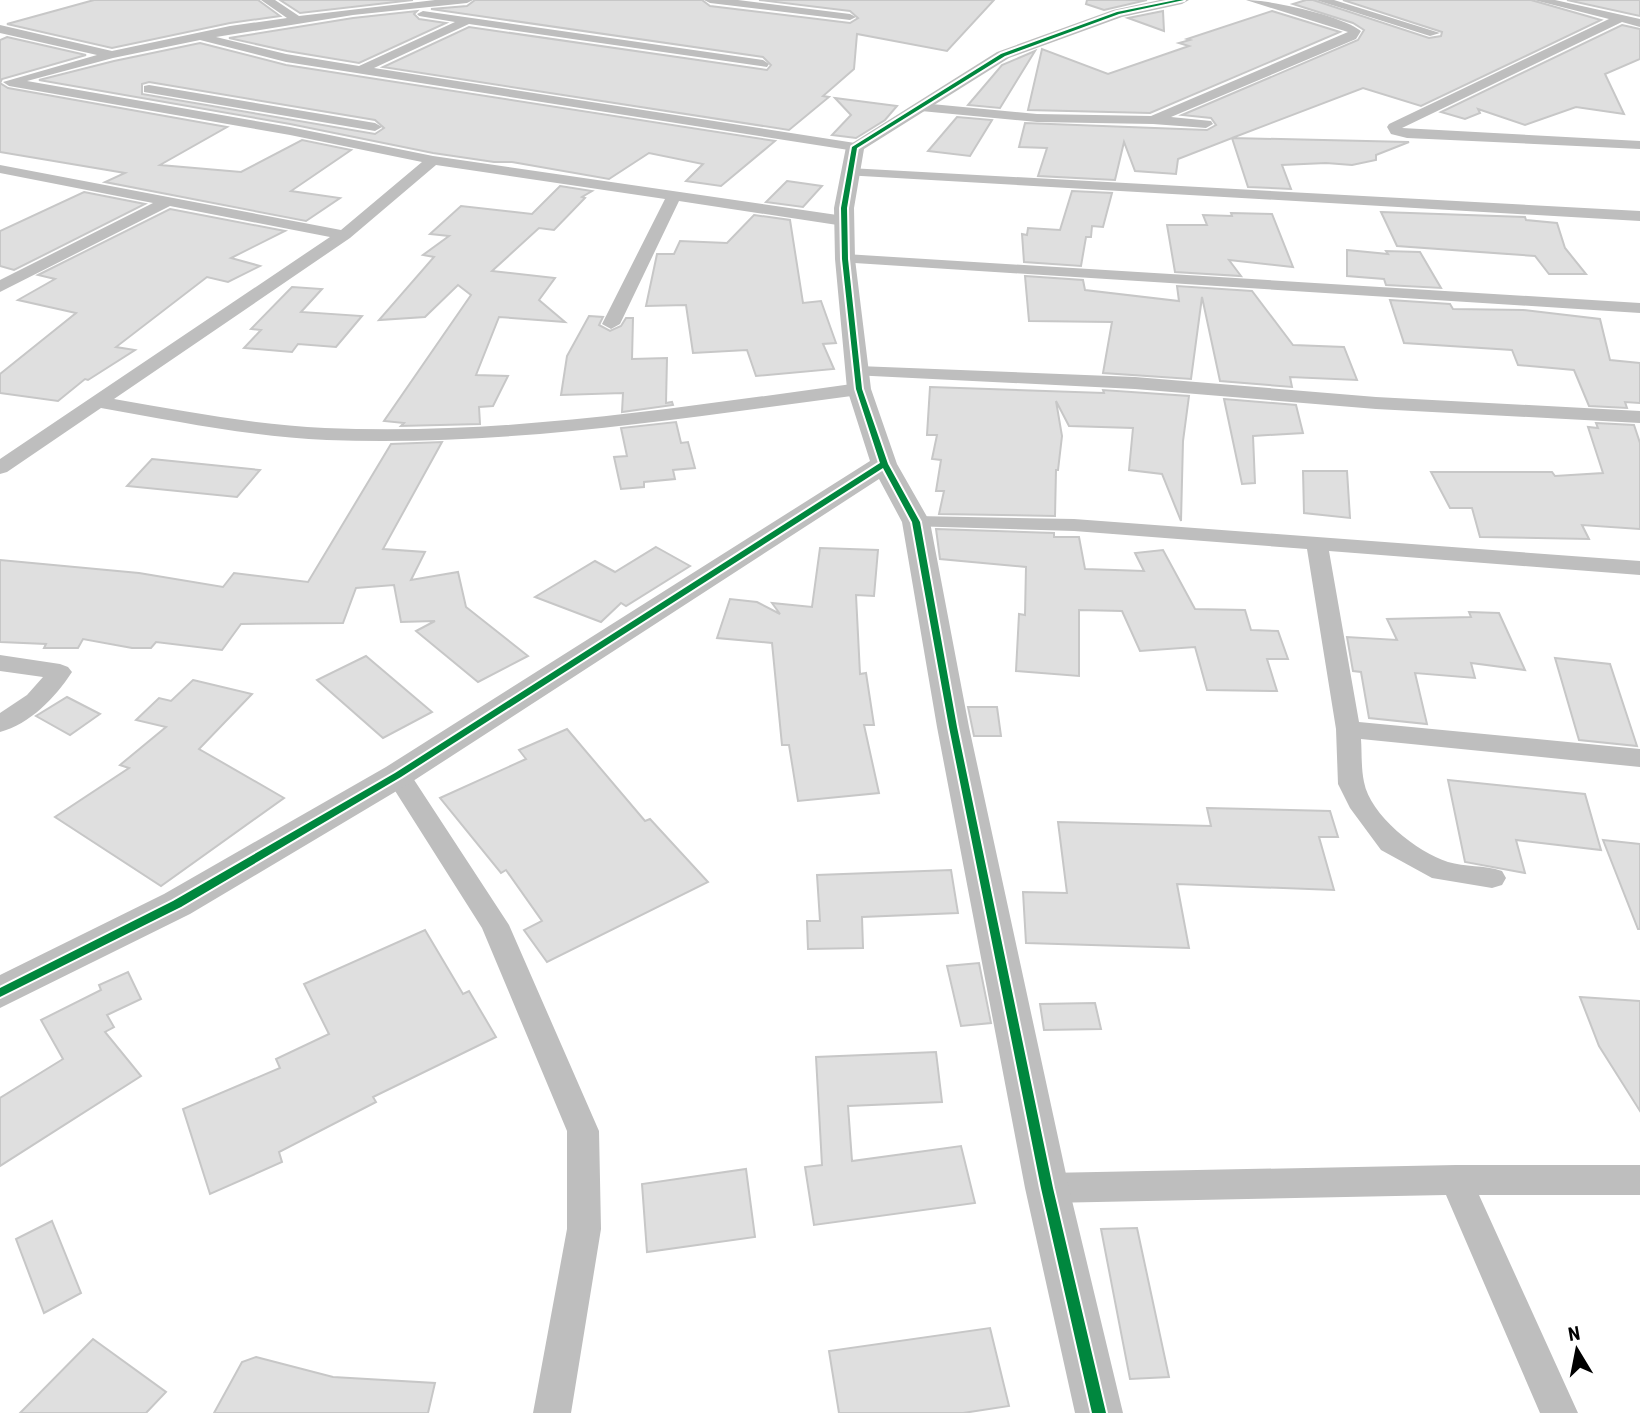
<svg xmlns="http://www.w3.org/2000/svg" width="1640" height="1413" viewBox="0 0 1640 1413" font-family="'Roboto Condensed',sans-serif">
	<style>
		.building { fill: #dfdfdf; stroke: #c7c7c7; stroke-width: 2; fill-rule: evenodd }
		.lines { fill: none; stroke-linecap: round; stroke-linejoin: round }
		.minor { fill: #bebebe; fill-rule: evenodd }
		.tertiary { fill: #bebebe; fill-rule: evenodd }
		.cycleway-casing { stroke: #fff; stroke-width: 4 }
		.cycleway { fill: #00873e; fill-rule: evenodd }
	</style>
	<rect width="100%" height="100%" fill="#fff"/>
	<g class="building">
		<polygon points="94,0 258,0 280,16 230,23 112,48 7,24"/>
		<polygon points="280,0 413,0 300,13"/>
		<polygon points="475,0 702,0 710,6 850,23 858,18 850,11 759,0 994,0 947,51 857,34 854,69 823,96 829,97 789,130 383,67 469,27 767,70 771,65 763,57 431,9 467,6"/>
		<polygon points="1087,0 1147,0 1104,10 1086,4"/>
		<polygon points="1306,0 1313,0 1429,38 1441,36 1442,32 1343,0 1531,0 1601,20 1421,106 1363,88 1232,138 1409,142 1376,155 1376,160 1352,165 1326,163 1282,165 1291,189 1248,187 1232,138 1178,159 1176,174 1135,171 1124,142 1115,180 1038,176 1047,148 1019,147 1025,123 1207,130 1216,125 1211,118 1182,115 1358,40 1364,30 1353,23 1293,4"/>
		<polygon points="1567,0 1640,0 1640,16"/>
		<polygon points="417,11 414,14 419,19 446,23 359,63 287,51 229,38 353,18"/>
		<polygon points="1163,11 1164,31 1128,18"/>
		<polygon points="1272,11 1340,32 1150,113 1028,110 1042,49 1108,74 1189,46 1179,43 1190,40 1187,39"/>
		<polygon points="1622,25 1640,29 1640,59 1605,74 1624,114 1576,107 1525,125 1478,109 1480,113 1465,119 1441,112"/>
		<polygon points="7,37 86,55 2,79 0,83 8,88 227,127 160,165 241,172 302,140 351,150 291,191 340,198 306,221 105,182 125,173 0,152 0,40"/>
		<path d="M200 43 286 65 775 141 721 186 686 181 703 164 649 153 609 179 512 162H494L433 153 290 124 39 80 114 61ZM149 82 375 120 384 128 375 134 142 94V84Z"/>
		<polygon points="1035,51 1000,108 968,105 1002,65"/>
		<polygon points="835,98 897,106 885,120 856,138 832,135 851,115"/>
		<polygon points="957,117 992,120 970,156 928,151"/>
		<polygon points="787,181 822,186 803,207 766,202"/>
		<polygon points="560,186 592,191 582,197 585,198 554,230 539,228 492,271 555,278 539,300 565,322 499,317 476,375 508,376 493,406 479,407 480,424 401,426 404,423 384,421 471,295 458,285 425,317 379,320 434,257 423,255 449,236 430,234 461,206 532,214"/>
		<polygon points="1072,191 1112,193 1103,227 1092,226 1091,237 1086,237 1081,266 1024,262 1022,234 1027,235 1028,228 1060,230"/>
		<polygon points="84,192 145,204 14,270 0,266 0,231"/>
		<polygon points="170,209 285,231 231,258 260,266 228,282 207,277 116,347 135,350 88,380 85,379 58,401 0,393 0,374 76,313 18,300 55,279 38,275"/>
		<polygon points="1381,212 1525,217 1526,220 1557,223 1565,248 1586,274 1549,274 1535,256 1397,246"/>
		<polygon points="1231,213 1272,214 1293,267 1229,260 1241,276 1175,272 1167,225 1207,225 1203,215 1232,216"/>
		<polygon points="754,215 790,220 803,303 821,301 836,343 823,344 834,369 756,376 747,350 693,353 686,305 646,306 657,254 674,254 680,241 727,243"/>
		<polygon points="1347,250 1388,254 1386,251 1420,252 1441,288 1386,285 1384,279 1347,276"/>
		<polygon points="1025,276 1083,280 1085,290 1179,301 1177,286 1252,291 1293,345 1344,347 1357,380 1290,377 1292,387 1220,381 1202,297 1191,379 1103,373 1112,322 1029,321"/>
		<polygon points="292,287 322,289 301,312 362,316 336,347 298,344 292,352 244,348 261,330 251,329"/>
		<polygon points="1390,300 1450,304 1453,309 1523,310 1600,319 1610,360 1640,363 1640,403 1625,402 1627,408 1589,406 1574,370 1518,365 1512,350 1404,343"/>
		<polygon points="589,316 603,317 599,325 610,331 621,326 626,318 633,318 632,359 667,358 666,403 672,402 673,405 622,412 623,393 561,395 567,356"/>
		<polygon points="930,387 1104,393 1103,390 1189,396 1183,441 1181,521 1162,474 1129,470 1133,428 1069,426 1056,401 1062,436 1058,470 1056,470 1055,516 939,514 944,491 936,491 941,460 932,459 937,435 927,435"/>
		<polygon points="1224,399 1296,405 1303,433 1253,436 1255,483 1242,484"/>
		<polygon points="676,422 681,443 688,442 695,468 673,470 675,479 644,482 644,487 621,489 614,457 627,456 621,428"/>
		<polygon points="1596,423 1634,425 1640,443 1640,529 1582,525 1589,539 1480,537 1472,508 1450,508 1431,472 1552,472 1555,476 1603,473 1588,427 1598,428"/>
		<polygon points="442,442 383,549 425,552 411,580 458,572 466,607 528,656 478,682 416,631 435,621 401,622 394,585 356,588 343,623 241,624 222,650 156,642 151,648 132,648 83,639 78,648 44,648 46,644 0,642 0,560 139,573 223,587 234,573 308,582 391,444"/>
		<polygon points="152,459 260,470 237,497 127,486"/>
		<polygon points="1303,471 1347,471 1350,518 1304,513"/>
		<polygon points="936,529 1054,533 1054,537 1079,537 1085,569 1144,571 1135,553 1163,550 1195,609 1245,610 1251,630 1278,631 1288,659 1267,659 1277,691 1207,690 1195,647 1140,651 1122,611 1079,610 1079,676 1016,671 1019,614 1025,615 1026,567 940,559"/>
		<polygon points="656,547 690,566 626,606 621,603 601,622 535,597 595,561 615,572"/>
		<polygon points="820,548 878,550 874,596 856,595 860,674 866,673 874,725 864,725 879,793 798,801 789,745 782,745 772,643 717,638 730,599 757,602 780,614 772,603 812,607"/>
		<polygon points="1469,612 1499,613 1525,670 1471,663 1475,678 1415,673 1427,724 1369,718 1361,672 1353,671 1347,637 1397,640 1387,619 1471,617"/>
		<polygon points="366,656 432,712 383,738 317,680"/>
		<polygon points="1555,658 1610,664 1637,746 1579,740"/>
		<polygon points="193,680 252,694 199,749 284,798 161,886 55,817 129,768 120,765 166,727 136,720 159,698 171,701"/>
		<polygon points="67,697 100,714 70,735 36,716"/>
		<polygon points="968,707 997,707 1001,736 974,736"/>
		<polygon points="567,729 645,821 650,819 708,882 547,962 524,930 542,921 506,870 501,873 440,798 526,759 519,750"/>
		<polygon points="1448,780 1585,794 1601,850 1516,840 1525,873 1465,862"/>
		<polygon points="1207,808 1330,811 1338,837 1319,837 1334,890 1177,884 1189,948 1026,943 1023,892 1067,893 1058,822 1211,826"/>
		<polygon points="1603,840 1640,844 1640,929 1638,929"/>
		<polygon points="951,870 958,913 862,917 863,948 808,949 807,921 820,921 817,875"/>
		<polygon points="425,930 463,994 469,991 496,1037 373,1097 376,1102 279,1152 282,1162 210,1194 183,1109 280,1068 276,1059 329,1034 304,984"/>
		<polygon points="979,963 991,1023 961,1026 947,966"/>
		<polygon points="128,972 141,999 107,1015 114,1027 105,1032 141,1076 0,1166 0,1098 63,1059 41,1020 101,990 99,985"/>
		<polygon points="1580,997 1640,1001 1640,1111 1599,1046"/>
		<polygon points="1095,1003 1101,1029 1044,1030 1040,1004"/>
		<polygon points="936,1052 942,1102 848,1106 852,1161 961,1146 975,1203 814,1225 805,1167 822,1165 816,1057"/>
		<polygon points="746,1169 755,1237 647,1252 642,1184"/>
		<polygon points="52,1221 81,1293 44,1313 16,1239"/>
		<polygon points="1137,1228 1169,1377 1130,1379 1101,1229"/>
		<polygon points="990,1328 1009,1406 963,1413 839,1413 829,1351"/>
		<polygon points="93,1339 166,1392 146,1413 20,1413"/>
		<polygon points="256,1357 333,1377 435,1383 428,1413 214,1413 242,1362"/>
	</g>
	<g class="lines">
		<g class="minor">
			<path d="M261 0H275L299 16 435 0H473L467 3 353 15 216 37 286 54 359 66 455 22 419 16 417 14 423 11 763 60 769 64 767 67 469 24 374 68 855 143 862 147 855 151 286 62 200 40 113 58 27 81 290 127 433 156 844 216 852 221 844 226 679 201 620 324 611 329 602 324 665 199 436 165 350 238 114 399C184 411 254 425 325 428 504 436 682 407 859 383L868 389 859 395C682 418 505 447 327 440 251 437 176 421 101 408L7 472 0 474V459L330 237 170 206 0 292V280L153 203 0 173V165L341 230 422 162 290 135 9 86 3 82 97 55 0 33V25L112 51 230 26 287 18Z"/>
			<polygon points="704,0 738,0 850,14 856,17 850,20 710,3"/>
			<path d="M1246 0C1271 0 1343 16 1361 31L1356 39 1171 117 1211 121 1213 124 1206 128 1153 124 1037 122 921 111 914 107 921 103 1037 114 1151 116 1348 32Z"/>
			<polygon points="1316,0 1334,0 1440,33 1430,36"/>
			<polygon points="1534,0 1555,0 1640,19 1640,27 1622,22 1402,128 1640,141 1640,149 1407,138 1391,134 1387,127 1389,124 1609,19"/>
			<polygon points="149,85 375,123 382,127 375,131 144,92 144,86"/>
			<polygon points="849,168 1640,211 1640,221 844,175 842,172 844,169"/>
			<polygon points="845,254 1640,303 1640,313 839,262 837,259 839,256"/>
			<polygon points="858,366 1135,377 1376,397 1640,411 1640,423 1376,409 1135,389 852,375 849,371 852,367"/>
			<path d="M916 516 1074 519 1640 561V575L1329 551 1359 722 1640 749V767L1361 739C1362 753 1361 768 1364 782 1370 815 1417 852 1448 862 1465 867 1484 865 1502 871L1506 878 1502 885 1492 888 1432 878 1381 850 1350 808 1338 784 1336 729 1307 549 1074 531 909 526 905 522 909 518Z"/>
			<path d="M0 655 60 664 68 667 72 672C55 698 30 724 0 732V713L27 695 43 677 0 671Z"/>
			<polygon points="398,766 407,769 509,925 599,1131 601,1229 571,1413 533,1413 567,1229 567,1131 482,928 385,775 389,769"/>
			<polygon points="1456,1165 1640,1165 1640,1195 1479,1195 1578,1413 1540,1413 1446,1195 1047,1203 1035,1199 1030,1188 1035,1177 1047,1173"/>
		</g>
		<polygon class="tertiary" points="1160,0 1189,0 1182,4 1122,17 1009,58 864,149 854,208 855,259 871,389 897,464 930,522 969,727 1069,1188 1123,1413 1075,1413 1025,1188 937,727 902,522 879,479 410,783 190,914 0,1008 0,975 164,894 386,767 870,461 847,389 835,259 834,208 846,147 997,52 1113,10"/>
		<g class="cycleway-casing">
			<polygon id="cycleway" points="1176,0 1184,0 1119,14 1005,56 857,148 847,208 848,259 862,389 888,464 920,522 957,727 1053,1188 1106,1413 1092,1413 1041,1188 949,727 912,522 883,468 401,777 181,907 0,997 0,988 173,901 395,773 880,463 856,389 842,259 841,208 852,147 1001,54 1117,12"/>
		</g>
		<use href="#cycleway" class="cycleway"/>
	</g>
	<g transform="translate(1577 1350) rotate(350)" stroke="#ffffff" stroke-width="5" paint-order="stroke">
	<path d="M0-5L12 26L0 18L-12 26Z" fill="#000000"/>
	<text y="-10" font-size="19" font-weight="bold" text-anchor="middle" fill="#000000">N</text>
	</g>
</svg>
